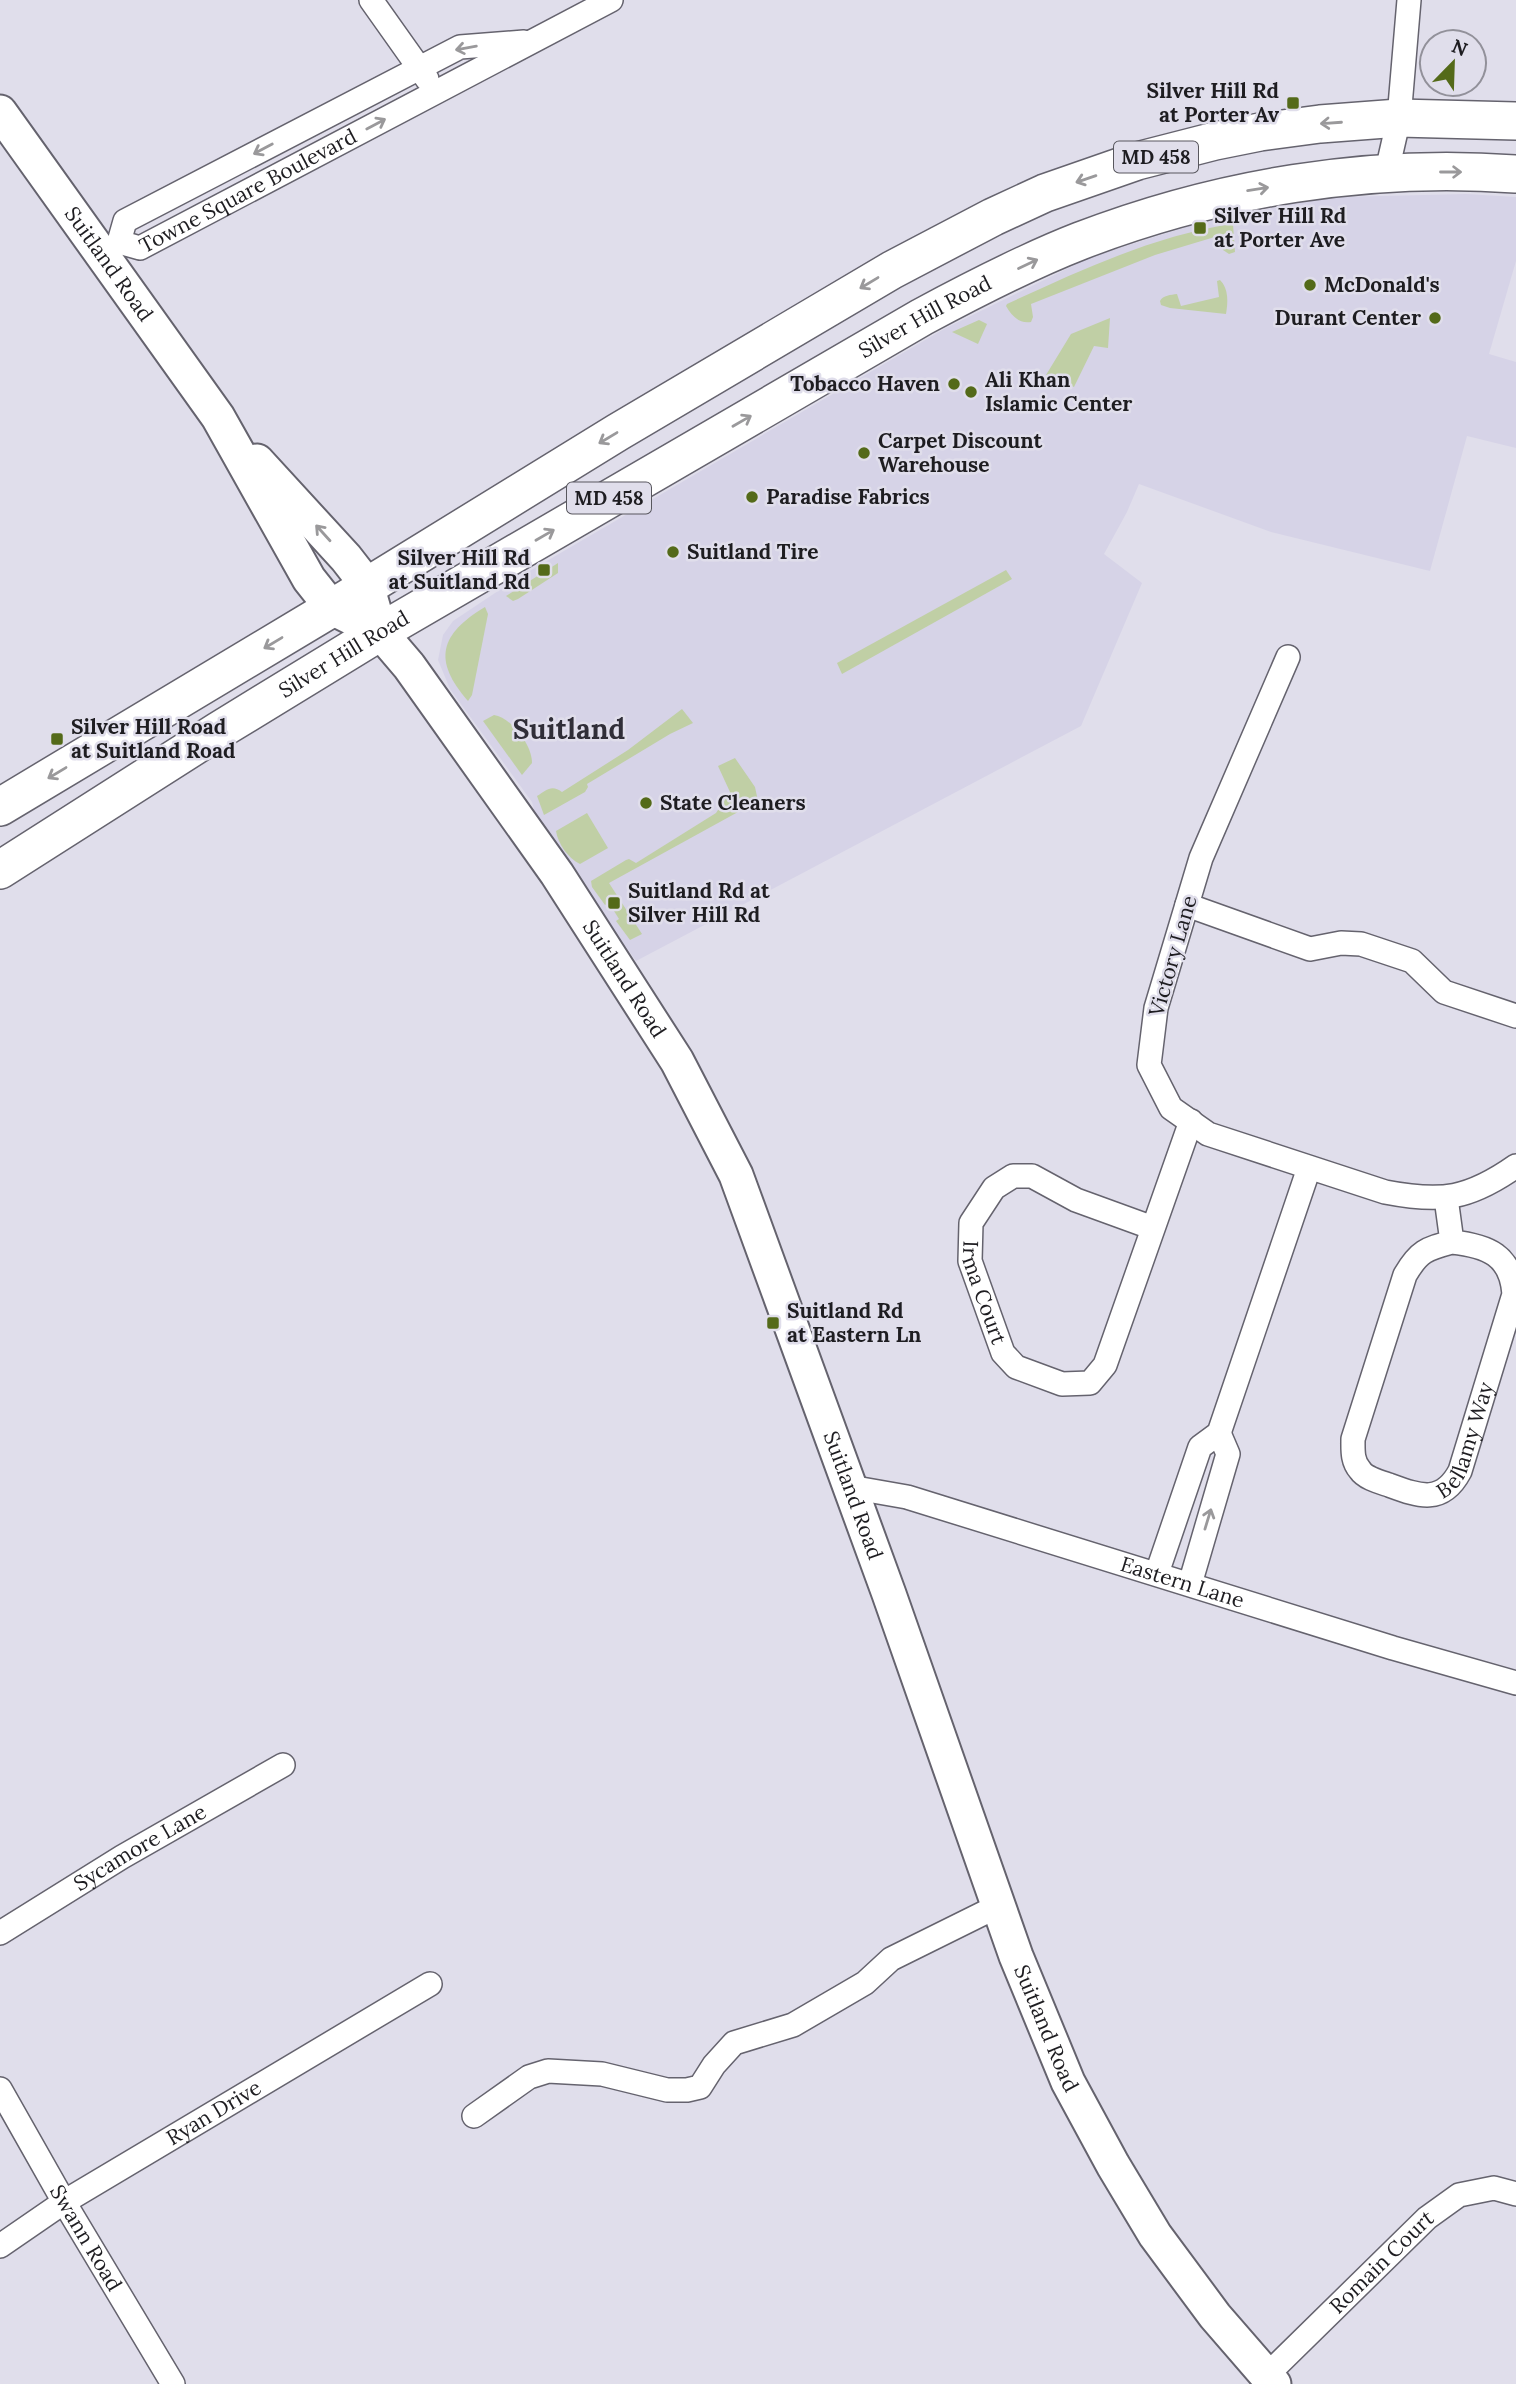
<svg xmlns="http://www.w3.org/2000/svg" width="1516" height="2384" viewBox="0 0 1516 2384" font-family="Lora,serif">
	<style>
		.built { fill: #d6d3e7 }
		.green { fill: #c0cfa5 }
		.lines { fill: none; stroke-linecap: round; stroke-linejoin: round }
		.street-casing { stroke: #65636e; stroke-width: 26 }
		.secondary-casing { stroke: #65636e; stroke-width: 37 }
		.primary-casing { stroke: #65636e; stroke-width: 40 }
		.street { stroke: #fff; stroke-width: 23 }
		.secondary { stroke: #fff; stroke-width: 33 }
		.primary { stroke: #fff; stroke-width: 37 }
		.oneway { stroke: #9a999b }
		.poi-dot { fill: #546a19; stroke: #e0deeb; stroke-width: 2.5 }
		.labels { text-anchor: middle; stroke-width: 5; stroke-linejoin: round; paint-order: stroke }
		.shield { fill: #e0deeb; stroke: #58575e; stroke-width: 2 }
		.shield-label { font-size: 19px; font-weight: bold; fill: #1e1d21 }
		.poi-label { font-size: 21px; font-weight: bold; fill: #1e1d21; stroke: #e0deeb; text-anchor: start }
		.street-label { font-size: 21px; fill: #1e1d21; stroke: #e0deeb }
		.district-label { font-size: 28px; font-weight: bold; fill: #302e38; stroke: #e0deeb }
	</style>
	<rect width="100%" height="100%" fill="#e0deeb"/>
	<polygon class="built" points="1466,194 1516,197 1516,261 1489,354 1516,362 1516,448 1467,436 1430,571 1271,532 1139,484 1127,512 1104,554 1142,583 1081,726 636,961 537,820 532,802 450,689 438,660 443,635 453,621 516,579 944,329 1091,257 1196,224 1292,204 1340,197"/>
	<g class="green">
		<path d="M1233 224 1235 252 1229 254 1223 250 1218 236 1155 255 1031 304 1033 317 1031 322C1019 324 1012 316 1006 306L1007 304C1079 271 1155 235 1233 224Z"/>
		<path d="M1220 280C1229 289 1228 303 1226 314L1170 308 1161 305 1160 301C1163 295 1171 295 1177 294L1181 306 1219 297 1217 281Z"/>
		<polygon points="1110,318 1108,348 1094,346 1074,387 1046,375 1071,334"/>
		<polygon points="979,320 987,324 978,344 952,332"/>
		<polygon points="558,563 558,573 518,599 513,601 506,596"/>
		<polygon points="1006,570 1012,579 842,674 837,663"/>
		<path d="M485 607 488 614 472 695 468 701C432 660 440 634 485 607Z"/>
		<path d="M682 709 693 723 670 734 587 784 588 787 585 792 544 815 537 796C546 790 552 784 562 792L628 750Z"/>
		<path d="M494 715C512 718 532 745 532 763L522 775 483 721Z"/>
		<polygon points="735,758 755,787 758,801 609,883 642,934 630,940 616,921 619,919 609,903 605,905 592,887 591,881 626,860 629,859 636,863 716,813 730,792 718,766"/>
		<path d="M587 813 608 848 580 864C568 858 558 844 556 831Z"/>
	</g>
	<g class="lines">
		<g class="street-casing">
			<g id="street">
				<polyline points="371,0 427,79"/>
				<polyline points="1386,175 1399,118 1409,0"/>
				<path id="s1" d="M119 242 140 248 611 0"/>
				<polyline points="119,242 125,221 460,47 524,42"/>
				<path d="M1288 657 1201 858 1156 1008 1149 1065 1171 1108 1208 1134 1385 1192C1442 1203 1469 1199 1516 1166"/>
				<polyline points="1187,905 1310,949 1341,943 1361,944 1412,961 1444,992 1516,1016"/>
				<path id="s2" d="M1446 1198 1452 1242C1426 1249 1419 1251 1405 1275L1353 1439C1353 1450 1352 1461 1360 1470 1365 1478 1380 1482 1389 1485 1419 1496 1442 1505 1460 1471L1514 1294C1511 1255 1488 1246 1452 1242"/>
				<path id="s3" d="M1153 1228 1076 1200 1032 1176H1013L994 1188 971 1223 970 1261 1003 1353 1016 1367 1062 1384 1090 1383 1105 1365 1191 1121"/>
				<path id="s4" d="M850 1487 907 1497 1393 1648 1516 1683"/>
				<polyline points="1157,1573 1200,1447 1219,1433 1309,1168"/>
				<polyline points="1190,1584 1228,1454 1219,1433"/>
				<path id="s5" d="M0 1933 122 1857 283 1765"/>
				<path id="s6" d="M0 2089 64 2202 173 2384"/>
				<polyline points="474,2116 529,2077 548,2071 602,2074 667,2090 687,2090 700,2087 714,2065 734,2043 793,2025 865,1983 891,1959 998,1906"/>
				<path id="s7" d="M0 2246 64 2202 430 1984"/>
				<path id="s8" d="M1267 2375 1427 2218 1459 2195 1494 2188 1516 2194"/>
			</g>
		</g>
		<g class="secondary-casing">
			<g id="secondary">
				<path id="s9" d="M0 112 218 417 309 579 332 608 380 632 409 666 557 874 677 1061 736 1175 889 1594 1016 1956 1068 2082 1113 2165 1155 2235 1215 2316 1274 2384"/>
				<polyline points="257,461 346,558 367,585 375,613"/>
			</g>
		</g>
		<g class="primary-casing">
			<g id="primary">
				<polyline points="0,807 332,608 618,432 892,270 993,217 1045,193 1137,161 1215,141 1260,132 1320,124 1399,118 1516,121"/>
				<path id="s10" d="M0 870 218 731 380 632 922 317C974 289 1026 262 1080 241 1218 188 1368 163 1516 174"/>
			</g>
		</g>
		<use href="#street" class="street"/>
		<use href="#secondary" class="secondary"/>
		<use href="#primary" class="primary"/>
	</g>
	<defs><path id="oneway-shaft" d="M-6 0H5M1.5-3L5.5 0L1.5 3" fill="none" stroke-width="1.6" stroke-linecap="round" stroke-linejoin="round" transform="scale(1.75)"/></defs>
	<g class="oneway">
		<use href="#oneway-shaft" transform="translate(466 48) rotate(170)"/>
		<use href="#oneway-shaft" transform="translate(1331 123) rotate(176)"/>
		<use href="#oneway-shaft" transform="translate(376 124) rotate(-28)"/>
		<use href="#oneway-shaft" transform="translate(263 149) rotate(152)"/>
		<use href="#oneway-shaft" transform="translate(1451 172)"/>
		<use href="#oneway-shaft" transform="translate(1086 179) rotate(161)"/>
		<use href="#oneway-shaft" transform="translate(1258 189) rotate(-9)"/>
		<use href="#oneway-shaft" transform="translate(1028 264) rotate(-25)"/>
		<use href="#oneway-shaft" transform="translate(869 283) rotate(149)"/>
		<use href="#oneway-shaft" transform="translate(742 421) rotate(-30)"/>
		<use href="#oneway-shaft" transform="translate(608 438) rotate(149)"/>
		<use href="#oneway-shaft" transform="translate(323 533) rotate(-132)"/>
		<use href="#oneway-shaft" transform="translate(545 535) rotate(-30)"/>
		<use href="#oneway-shaft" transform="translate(273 643) rotate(149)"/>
		<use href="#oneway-shaft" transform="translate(57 773) rotate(149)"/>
		<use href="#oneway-shaft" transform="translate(1208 1519) rotate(-73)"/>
	</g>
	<g class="poi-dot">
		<rect x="1286" y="96" width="14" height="14" rx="3.5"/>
		<rect x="1193" y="221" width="14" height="14" rx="3.5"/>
		<circle cx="1310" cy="285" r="7"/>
		<circle cx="1435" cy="318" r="7"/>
		<circle cx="954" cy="384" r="7"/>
		<circle cx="971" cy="392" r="7"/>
		<circle cx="864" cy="453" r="7"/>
		<circle cx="752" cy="497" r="7"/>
		<circle cx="673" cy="552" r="7"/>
		<rect x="537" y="563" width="14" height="14" rx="3.5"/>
		<rect x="50" y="732" width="14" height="14" rx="3.5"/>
		<circle cx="646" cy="803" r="7"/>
		<rect x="607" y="896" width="14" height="14" rx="3.5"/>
		<rect x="766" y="1316" width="14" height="14" rx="3.5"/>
	</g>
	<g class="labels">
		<g class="shield">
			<rect x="1114" y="141.5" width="84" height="31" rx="5"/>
			<rect x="567" y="482.5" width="84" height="31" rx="5"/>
		</g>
		<g class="shield-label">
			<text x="1156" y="164">MD 458</text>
			<text x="609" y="505">MD 458</text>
		</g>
		<g class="poi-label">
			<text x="1279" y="98" text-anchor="end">Silver Hill Rd<tspan x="1279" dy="24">at Porter Av</tspan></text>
			<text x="1214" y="223">Silver Hill Rd<tspan x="1214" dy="24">at Porter Ave</tspan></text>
			<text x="1324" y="292">McDonald's</text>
			<text x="1421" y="325" text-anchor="end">Durant Center</text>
			<text x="985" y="387">Ali Khan<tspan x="985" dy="24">Islamic Center</tspan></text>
			<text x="940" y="391" text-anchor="end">Tobacco Haven</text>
			<text x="878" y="448">Carpet Discount<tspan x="878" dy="24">Warehouse</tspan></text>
			<text x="766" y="504">Paradise Fabrics</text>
			<text x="687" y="559">Suitland Tire</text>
			<text x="530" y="565" text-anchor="end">Silver Hill Rd<tspan x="530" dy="24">at Suitland Rd</tspan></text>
			<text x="71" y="734">Silver Hill Road<tspan x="71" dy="24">at Suitland Road</tspan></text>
			<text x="660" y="810">State Cleaners</text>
			<text x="628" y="898">Suitland Rd at<tspan x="628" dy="24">Silver Hill Rd</tspan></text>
			<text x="787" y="1318">Suitland Rd<tspan x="787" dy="24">at Eastern Ln</tspan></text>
		</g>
		<g class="street-label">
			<text dy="7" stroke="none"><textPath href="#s1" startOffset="144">Towne Square Boulevard</textPath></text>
			<text dy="7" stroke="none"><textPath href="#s9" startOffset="187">Suitland Road</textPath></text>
			<text dy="7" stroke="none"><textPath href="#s10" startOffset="1078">Silver Hill Road</textPath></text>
			<text dy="7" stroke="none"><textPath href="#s10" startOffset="406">Silver Hill Road</textPath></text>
			<text transform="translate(1173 956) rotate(-74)" y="7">Victory Lane</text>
			<text dy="7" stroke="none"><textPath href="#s9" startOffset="1076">Suitland Road</textPath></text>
			<text dy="7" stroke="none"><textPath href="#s3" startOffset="287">Irma Court</textPath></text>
			<text dy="7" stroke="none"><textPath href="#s2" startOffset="455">Bellamy Way</textPath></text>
			<text dy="7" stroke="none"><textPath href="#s9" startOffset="1643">Suitland Road</textPath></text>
			<text dy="7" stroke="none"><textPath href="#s4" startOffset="346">Eastern Lane</textPath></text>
			<text dy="7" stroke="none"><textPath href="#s5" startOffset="164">Sycamore Lane</textPath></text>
			<text dy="7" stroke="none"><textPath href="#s9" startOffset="2210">Suitland Road</textPath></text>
			<text dy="7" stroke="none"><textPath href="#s7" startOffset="252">Ryan Drive</textPath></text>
			<text dy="7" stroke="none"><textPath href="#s6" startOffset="172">Swann Road</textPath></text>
			<text dy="7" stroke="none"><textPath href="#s8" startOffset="161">Romain Court</textPath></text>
		</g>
		<g class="district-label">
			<text x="569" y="739">Suitland</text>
		</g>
	</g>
	<g transform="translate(1453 63) rotate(23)"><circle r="33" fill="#e0deeb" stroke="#92919a" stroke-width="2"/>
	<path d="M0-5L12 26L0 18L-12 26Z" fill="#546a19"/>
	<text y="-10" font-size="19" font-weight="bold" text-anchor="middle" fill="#1e1d21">N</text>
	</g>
</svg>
